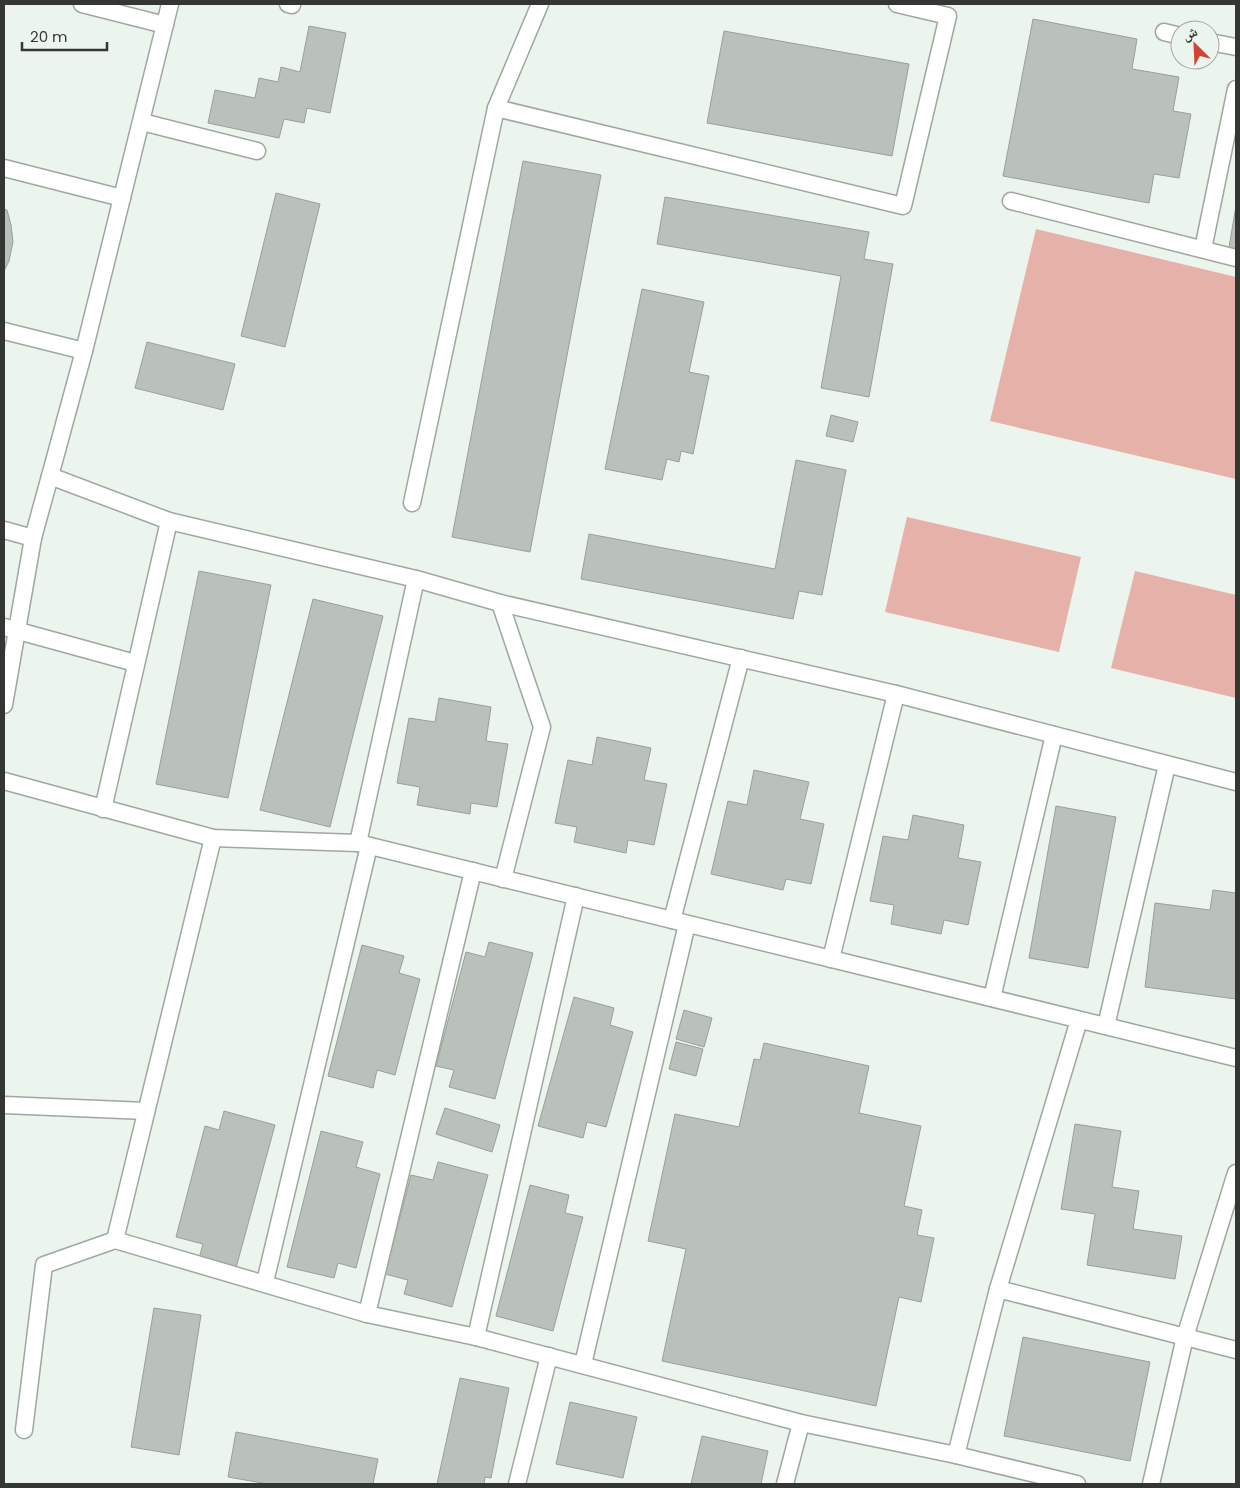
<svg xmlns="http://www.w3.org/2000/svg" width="1240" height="1488" viewBox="0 0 1240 1488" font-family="Poppins,'Noto Naskh Arabic',sans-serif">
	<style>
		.green { fill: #e6b1a8 }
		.building { fill: #b9c1ba; stroke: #98a099 }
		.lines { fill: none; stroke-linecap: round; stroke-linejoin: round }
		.lane-casing { stroke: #a0a7a1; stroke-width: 19 }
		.lane { stroke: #fff; stroke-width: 16 }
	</style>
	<rect width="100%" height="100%" fill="#ecf4ee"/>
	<g class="green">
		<polygon points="1036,229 1236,277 1236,479 990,421"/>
		<polygon points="907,517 1081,557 1059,652 885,612"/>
		<polygon points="1135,571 1236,595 1236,698 1111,668"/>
	</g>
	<g class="building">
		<polygon points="1033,19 1137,39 1132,69 1179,77 1173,111 1191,114 1179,178 1154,174 1149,203 1003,176"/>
		<polygon points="309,26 346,33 330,113 307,108 304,123 284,119 279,138 208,123 215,90 255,98 259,78 278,82 281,67 300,72"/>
		<polygon points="724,31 909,64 892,156 707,123"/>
		<polygon points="523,161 601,175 530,552 452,537"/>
		<polygon points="276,193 320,204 285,347 241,336"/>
		<polygon points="665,197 869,232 864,259 893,264 869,397 821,388 841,276 657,244"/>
		<polygon points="1236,206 1236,255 1228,253"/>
		<polygon points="4,209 7,210 11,225 13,242 9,261 4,271"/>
		<polygon points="642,289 704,302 689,372 709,376 693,454 681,451 679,462 667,459 662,480 605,469"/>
		<polygon points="147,342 235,364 223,410 135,388"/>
		<polygon points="831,415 858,422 853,442 826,436"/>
		<polygon points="796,460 846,470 822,595 799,591 793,619 581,579 589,534 775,569"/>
		<polygon points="199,571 271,585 228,798 156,784"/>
		<polygon points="313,599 383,616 330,827 260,810"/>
		<polygon points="439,698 491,707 486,741 508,744 497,807 471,803 470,814 417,805 420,787 397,783 409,718 435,722"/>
		<polygon points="597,737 651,748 644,780 667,784 654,845 628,840 626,853 574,842 577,827 555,823 568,760 592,765"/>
		<polygon points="754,770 809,782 800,819 824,824 811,884 786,879 783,890 711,874 728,801 747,805"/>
		<polygon points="1056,806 1116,817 1088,968 1029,958"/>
		<polygon points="913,815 964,825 958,858 981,862 968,925 944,920 941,934 891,924 894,905 870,901 883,836 908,840"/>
		<polygon points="1213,890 1236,893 1236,999 1145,987 1155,903 1210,910"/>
		<polygon points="489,942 533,953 495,1099 449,1087 454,1070 436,1066 466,952 485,957"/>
		<polygon points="362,945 404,956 399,973 420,979 395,1075 377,1070 373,1088 328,1076"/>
		<polygon points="574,997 614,1008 610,1025 633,1032 606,1127 587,1122 583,1138 538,1126"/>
		<polygon points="684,1010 712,1018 704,1047 676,1039"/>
		<polygon points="676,1042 703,1049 696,1076 669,1069"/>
		<polygon points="764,1043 869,1066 859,1113 921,1126 904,1206 922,1210 917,1235 934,1238 921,1302 899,1297 876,1406 662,1361 686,1249 648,1241 675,1114 739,1127 754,1059 760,1060"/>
		<polygon points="445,1108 500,1125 492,1152 436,1134"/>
		<polygon points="224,1111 275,1125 236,1268 199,1258 203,1244 176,1237 205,1126 219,1130"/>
		<polygon points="1075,1124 1121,1131 1112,1187 1139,1191 1133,1229 1182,1236 1175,1279 1087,1265 1095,1214 1061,1209"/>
		<polygon points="321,1131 363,1142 356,1167 380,1174 356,1268 338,1263 334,1278 287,1267"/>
		<polygon points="438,1162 488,1175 452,1307 404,1294 408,1280 385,1274 411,1175 433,1180"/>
		<polygon points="530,1185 569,1195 565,1213 583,1217 553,1331 496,1316"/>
		<polygon points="154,1308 201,1315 179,1455 131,1447"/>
		<polygon points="1023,1337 1150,1362 1130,1461 1004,1436"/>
		<polygon points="460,1378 509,1388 491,1478 485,1477 484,1484 437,1484"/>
		<polygon points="570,1402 637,1417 623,1478 556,1464"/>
		<polygon points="236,1432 378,1459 373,1484 268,1484 228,1477"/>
		<polygon points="702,1436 768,1451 761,1484 691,1484"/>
	</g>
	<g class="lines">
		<g class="lane-casing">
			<g id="lane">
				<polyline points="82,4 165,25"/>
				<polyline points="288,4 292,5"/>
				<polyline points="1164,32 1180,36"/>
				<polyline points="1210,42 1236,47"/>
				<polyline points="496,108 903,206 948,16 897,4"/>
				<polyline points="142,122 257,151"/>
				<polyline points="4,168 122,198"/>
				<polyline points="1011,201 1236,258"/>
				<polyline points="1203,249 1236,89"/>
				<polyline points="4,331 84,351"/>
				<polyline points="50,476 84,351 170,4"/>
				<polyline points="412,503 496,108 540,4"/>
				<polyline points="4,530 33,538"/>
				<polyline points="500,603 542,727 503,879"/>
				<polyline points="4,627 135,663"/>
				<polyline points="4,705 33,538 50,476 169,521 416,579 500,603 896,694 1236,782"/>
				<polyline points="4,781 213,838 358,843 1236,1058"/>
				<polyline points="103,809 169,521"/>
				<polyline points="358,843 416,579"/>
				<polyline points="672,920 741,658"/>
				<polyline points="831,959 896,694"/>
				<polyline points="992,998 1054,735"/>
				<polyline points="1106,1026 1167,765"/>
				<polyline points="4,1105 146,1111"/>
				<polyline points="115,1240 367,1314 476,1337 801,1423 956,1455 1077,1484"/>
				<polyline points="265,1282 369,846"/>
				<polyline points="998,1289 1236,1350"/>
				<polyline points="367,1314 473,871"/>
				<polyline points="476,1337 576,896"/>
				<polyline points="583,1364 687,924"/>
				<polyline points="24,1430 44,1265 115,1240 213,838"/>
				<polyline points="956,1455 998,1289 1079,1020"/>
				<polyline points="517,1484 549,1356"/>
				<polyline points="785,1484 801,1423"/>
				<polyline points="1151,1484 1185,1337 1236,1173"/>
			</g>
		</g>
		<use href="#lane" class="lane"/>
	</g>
	<rect width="1240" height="1488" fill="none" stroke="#333633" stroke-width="10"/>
	<g transform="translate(1195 45) rotate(336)"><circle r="24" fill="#ecf4ee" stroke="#a2a8a3"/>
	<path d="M0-4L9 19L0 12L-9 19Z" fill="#d14337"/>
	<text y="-8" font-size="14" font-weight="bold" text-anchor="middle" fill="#333633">ش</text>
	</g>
	<path d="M22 42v8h85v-8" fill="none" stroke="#333633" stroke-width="2.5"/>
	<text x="30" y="42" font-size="15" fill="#333633" stroke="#ecf4ee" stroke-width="4" paint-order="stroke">20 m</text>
</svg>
